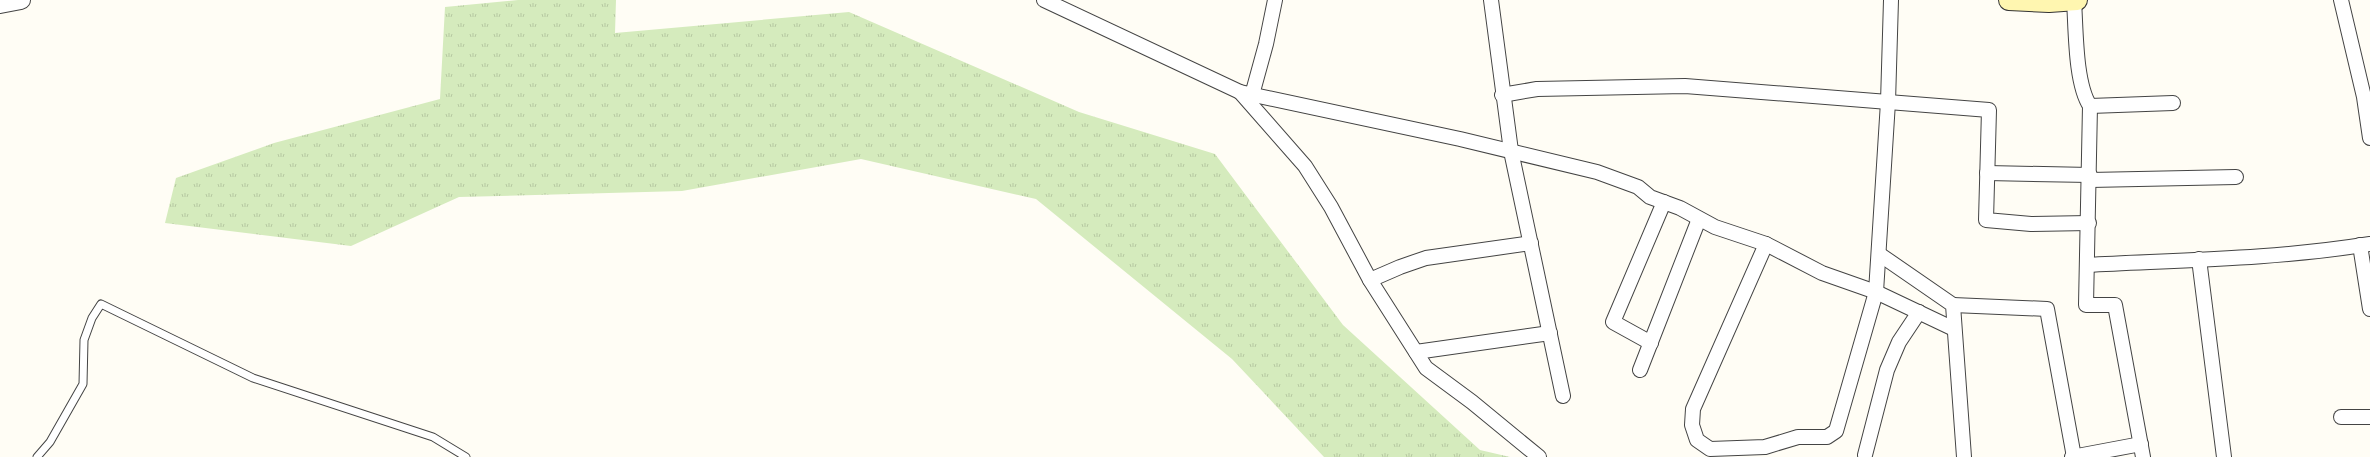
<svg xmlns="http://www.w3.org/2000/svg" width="2370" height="457" viewBox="0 0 2370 457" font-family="Lora,serif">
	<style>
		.grass { fill: url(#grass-tufts) }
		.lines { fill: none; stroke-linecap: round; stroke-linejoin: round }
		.service-casing { stroke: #444; stroke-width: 9 }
		.minor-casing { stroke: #444; stroke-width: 16 }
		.tertiary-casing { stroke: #444; stroke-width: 20 }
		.secondary-casing { stroke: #333; stroke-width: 22 }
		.service { stroke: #fff; stroke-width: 7 }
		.minor { stroke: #fff; stroke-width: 14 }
		.tertiary { stroke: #fff; stroke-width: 18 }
		.secondary { stroke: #fff6b0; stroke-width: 20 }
	</style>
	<defs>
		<pattern id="grass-tufts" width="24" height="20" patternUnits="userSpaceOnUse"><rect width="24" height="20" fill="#d5ebbd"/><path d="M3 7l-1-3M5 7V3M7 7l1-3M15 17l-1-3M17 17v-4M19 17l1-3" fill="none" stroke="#b6c8a1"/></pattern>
	</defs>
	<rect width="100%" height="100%" fill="#fffdf5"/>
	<polygon class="grass" points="518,0 616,0 615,33 849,12 1079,112 1215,154 1343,325 1480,450 1510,457 1324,457 1232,359 1036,199 861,159 682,191 459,197 351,246 165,223 176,178 274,143 440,99 445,7"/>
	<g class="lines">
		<g class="service-casing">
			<polyline id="service" points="37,457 50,442 83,384 84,340 92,318 101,304 253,378 433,437 466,457"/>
		</g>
		<g class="minor-casing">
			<g id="minor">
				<polyline points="1044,0 1240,92 1460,139 1597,172 1638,187 1650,197 1680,208 1715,227 1766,244 1822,273 1876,292 1954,329"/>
				<polyline points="1491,0 1511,151 1563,396"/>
				<polyline points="2341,0 2364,97 2370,138"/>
				<path d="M2074 1C2076 29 2075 83 2090 106L2086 305H2115L2143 457"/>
				<polyline points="1240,92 1305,166 1331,207 1370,280 1400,267 1426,258 1531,243"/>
				<polyline points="1252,95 1266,44 1275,0"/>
				<polyline points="1502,95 1537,89 1685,86 1989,110 1986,220 2031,224 2089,223"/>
				<polyline points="2090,106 2173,103"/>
				<polyline points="1987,173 2090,175"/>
				<polyline points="2090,180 2236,177"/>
				<polyline points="1766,244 1693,409 1692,425 1697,440 1710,449 1765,447 1798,437 1827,437 1836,431 1876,292 1888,102 1891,0"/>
				<polyline points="2360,245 2370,309"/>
				<polyline points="1879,254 1953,305 1964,457"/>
				<polyline points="2199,259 2224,457"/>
				<path d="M2087 265C2182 260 2277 259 2370 244"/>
				<polyline points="1370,280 1426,368 1472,402 1539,457"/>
				<polyline points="1953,305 2047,309 2074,457"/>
				<polyline points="1651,343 1613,322 1664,202"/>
				<polyline points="1416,352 1550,333"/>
				<polyline points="1640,370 1699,219"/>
				<polyline points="2341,417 2370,417"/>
				<polyline points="1865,455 1887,370 1899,342 1919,312"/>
				<polyline points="2072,457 2141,444"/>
			</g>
		</g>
		<g class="tertiary-casing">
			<polyline id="tertiary" points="0,4 21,0"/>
		</g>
		<g class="secondary-casing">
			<polyline id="secondary" points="2009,0 2049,2 2077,0"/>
		</g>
		<use href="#service" class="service"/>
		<use href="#minor" class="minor"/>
		<use href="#tertiary" class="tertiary"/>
		<use href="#secondary" class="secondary"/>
	</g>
</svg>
